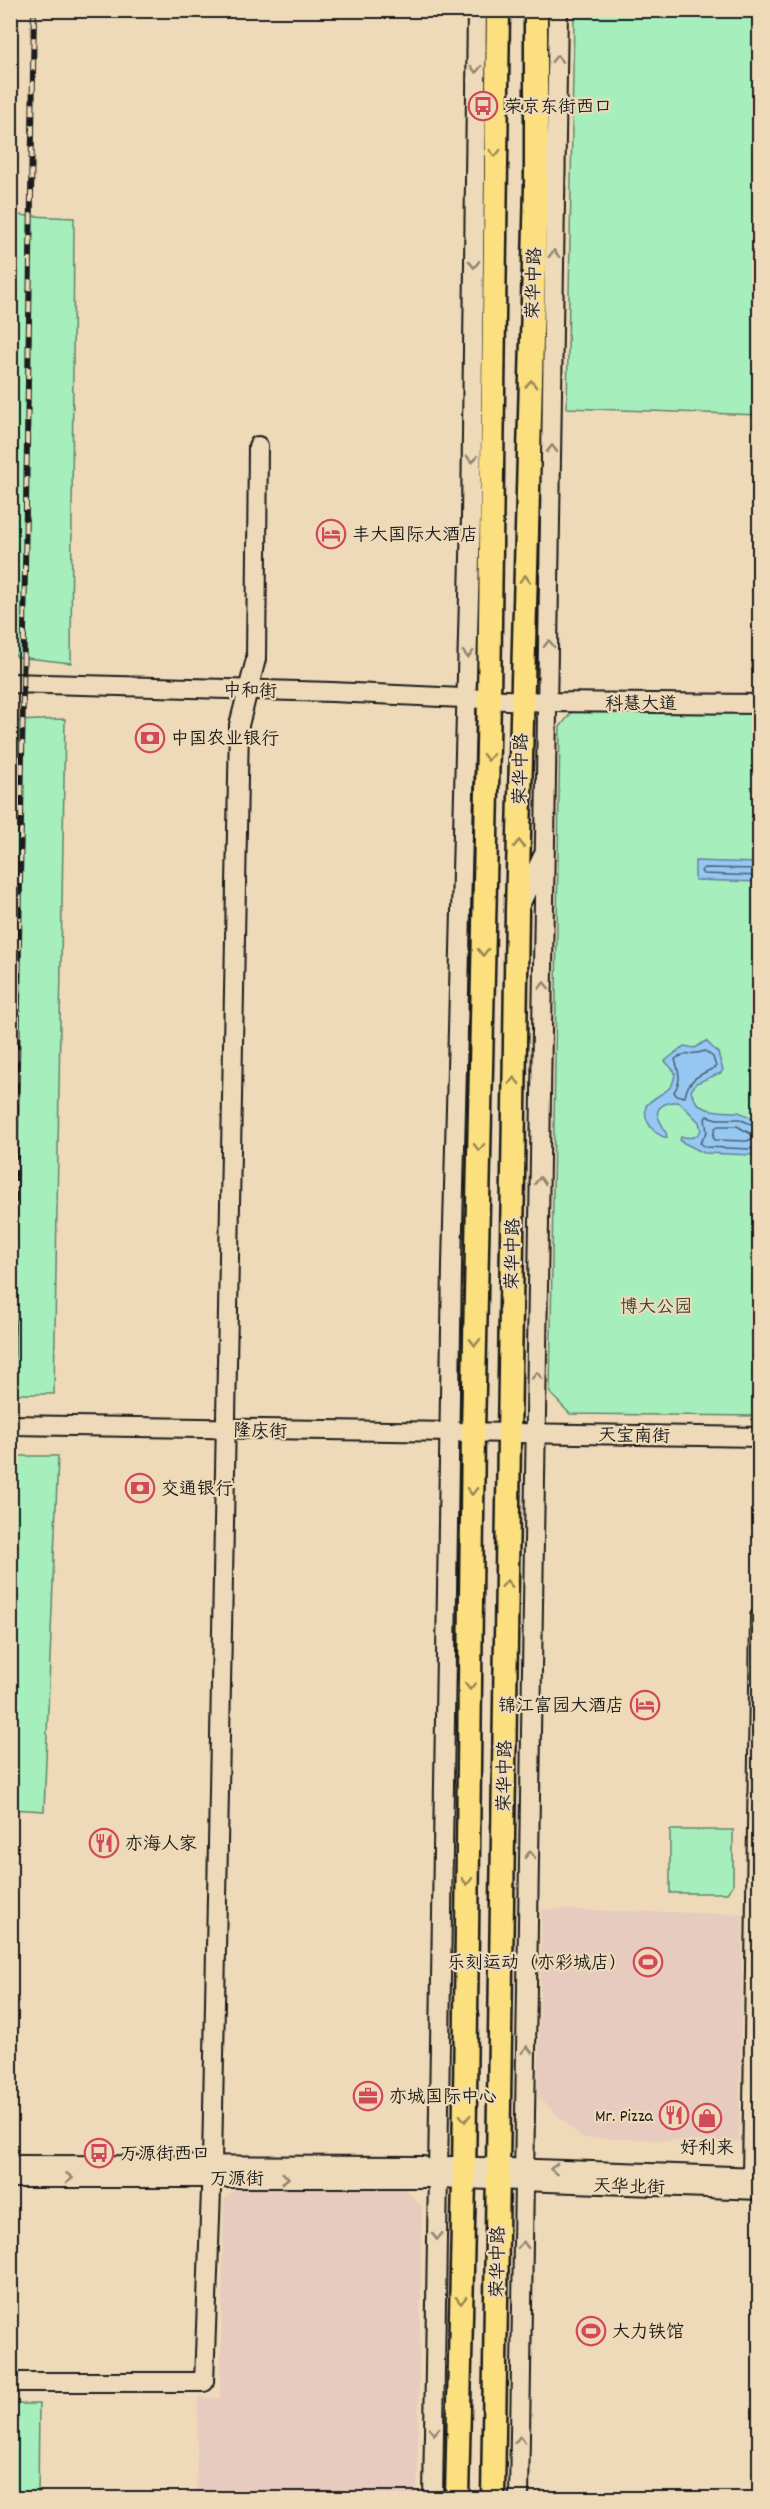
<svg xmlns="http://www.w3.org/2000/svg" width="770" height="2509" viewBox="0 0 770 2509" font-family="Dekko,'LXGW WenKai TC',sans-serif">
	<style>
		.built { fill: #e7cbbe }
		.green { fill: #a6eebc; stroke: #61856c; stroke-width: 1.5 }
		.water { fill: #96c8f3; stroke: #65839d; stroke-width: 1.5 }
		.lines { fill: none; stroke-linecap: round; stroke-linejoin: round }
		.shore { stroke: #4d6172; stroke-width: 1.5 }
		.minor-casing { stroke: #1c1c1c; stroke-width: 22 }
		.major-casing { stroke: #1c1c1c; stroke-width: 27 }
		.minor { stroke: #eedab8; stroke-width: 18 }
		.major { stroke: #fce080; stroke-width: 22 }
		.rail-casing { stroke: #1c1c1c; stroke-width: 6 }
		.rail { stroke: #eedab8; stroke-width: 4; stroke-dasharray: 11; stroke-linecap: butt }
		.oneway { stroke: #908472 }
		.oneway2 { stroke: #978853 }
		.labels { text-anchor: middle; stroke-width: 4.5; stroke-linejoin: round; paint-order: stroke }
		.poi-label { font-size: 18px; fill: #1c1c1c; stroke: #eedab8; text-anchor: start }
		.street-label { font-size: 18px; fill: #1c1c1c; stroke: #eedab8 }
		.park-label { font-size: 18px; fill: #38463c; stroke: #eedab8 }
	</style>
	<rect width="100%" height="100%" fill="#eedab8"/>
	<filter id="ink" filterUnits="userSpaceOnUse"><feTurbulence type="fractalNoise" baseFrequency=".0167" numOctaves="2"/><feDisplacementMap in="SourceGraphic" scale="12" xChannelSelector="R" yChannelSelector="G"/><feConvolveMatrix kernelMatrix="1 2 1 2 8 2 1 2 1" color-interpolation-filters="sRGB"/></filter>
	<g filter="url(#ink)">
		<g class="built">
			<polygon points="542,1909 743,1914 739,2142 582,2138 538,2097"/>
			<polygon points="236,2188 404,2188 422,2207 417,2498 196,2498 198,2397 220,2398 224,2200"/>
		</g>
		<g class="green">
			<polygon points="583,11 759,11 759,415 567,408 574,16"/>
			<polygon points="10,215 74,218 71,663 17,657 11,649"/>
			<polygon points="575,708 759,711 759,1416 570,1414 550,1393 560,727"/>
			<polygon points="65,719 54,1394 11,1394 11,727 15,721"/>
			<polygon points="11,1456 58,1456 44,1811 11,1809"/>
			<polygon points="670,1830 733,1830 733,1885 727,1893 670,1893"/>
			<polygon points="11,2404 39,2404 38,2498 11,2498"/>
		</g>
		<g class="water">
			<polygon points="695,861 759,863 759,882 695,880"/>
			<path d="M706 1041 718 1053 723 1070 721 1073 696 1083 691 1091C697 1114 720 1111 738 1112 745 1113 753 1120 759 1123V1151L753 1155 704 1153 680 1141 681 1137C690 1138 696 1139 701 1130L699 1122 680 1103C674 1101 670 1102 665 1104 647 1113 667 1126 667 1138 653 1134 643 1121 646 1106 658 1091 674 1095 675 1072L665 1061 684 1046 695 1048Z"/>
		</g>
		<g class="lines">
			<g class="shore">
				<polyline points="760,869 704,868 701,871 703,874 760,876"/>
				<path d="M705 1051 713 1057 716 1067C700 1075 688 1078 685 1097L676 1095 674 1092C683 1078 678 1072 675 1059 685 1052 694 1055 705 1051Z"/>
				<polygon points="718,1126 737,1126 751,1134 753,1138 747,1141 715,1140 713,1137 715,1128"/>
				<polyline points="760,1128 739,1119 717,1119 707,1116 705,1119 707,1132 700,1143 706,1147 750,1149 760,1145"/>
			</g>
			<g class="minor-casing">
				<g id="minor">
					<polyline points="10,683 332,692 548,702 760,704"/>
					<polyline points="519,907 543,856"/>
					<polyline points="10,1425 760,1437"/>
					<polyline points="10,2165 423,2166"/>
					<polyline points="450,2166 760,2177"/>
					<polyline points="752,2177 760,1617"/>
					<polyline points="10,2178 438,2178 760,2190"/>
					<polyline points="10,2382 204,2382 212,2163 239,725 256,659 258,446"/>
					<polyline points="433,2498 452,1265 471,518 477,10"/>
					<polyline points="519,2498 558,10"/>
				</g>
			</g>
			<g class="major-casing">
				<g id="major">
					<polyline points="457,2498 464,2179 473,1433 489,699 498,10"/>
					<polyline points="493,2498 517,911 536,187 536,10"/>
				</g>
			</g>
			<use href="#minor" class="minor"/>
			<use href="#major" class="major"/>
			<g class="rail-casing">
				<polyline id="rail" points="10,1500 34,10"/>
			</g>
			<use href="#rail" class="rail"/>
		</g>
		<defs><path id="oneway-chevron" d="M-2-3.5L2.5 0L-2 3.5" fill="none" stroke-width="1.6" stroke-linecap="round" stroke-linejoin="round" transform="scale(1.5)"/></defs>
		<g class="oneway">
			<use href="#oneway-chevron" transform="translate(557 59) rotate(-89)"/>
			<use href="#oneway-chevron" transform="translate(476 69) rotate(91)"/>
			<use href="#oneway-chevron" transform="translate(554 254) rotate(-89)"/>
			<use href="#oneway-chevron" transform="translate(474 264) rotate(91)"/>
			<use href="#oneway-chevron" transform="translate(552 449) rotate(-89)"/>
			<use href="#oneway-chevron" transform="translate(472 459) rotate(91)"/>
			<use href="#oneway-chevron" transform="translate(549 644) rotate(-89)"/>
			<use href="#oneway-chevron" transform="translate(468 654) rotate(91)"/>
			<use href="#oneway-chevron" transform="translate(544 986) rotate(-89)"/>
			<use href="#oneway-chevron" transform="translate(540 1181) rotate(-89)"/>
			<use href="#oneway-chevron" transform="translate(537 1376) rotate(-89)"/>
			<use href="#oneway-chevron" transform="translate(530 1855) rotate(-89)"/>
			<use href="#oneway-chevron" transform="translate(527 2050) rotate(-89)"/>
			<use href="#oneway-chevron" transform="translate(554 2169) rotate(-178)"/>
			<use href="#oneway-chevron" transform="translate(69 2178)"/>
			<use href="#oneway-chevron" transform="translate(285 2178)"/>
			<use href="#oneway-chevron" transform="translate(437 2236) rotate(91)"/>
			<use href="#oneway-chevron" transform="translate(523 2245) rotate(-89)"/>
			<use href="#oneway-chevron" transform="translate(434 2431) rotate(91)"/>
			<use href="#oneway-chevron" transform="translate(520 2440) rotate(-89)"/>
		</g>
		<g class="oneway2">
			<use href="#oneway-chevron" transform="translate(495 153) rotate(90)"/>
			<use href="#oneway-chevron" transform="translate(531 384) rotate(-88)"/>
			<use href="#oneway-chevron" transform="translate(525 579) rotate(-88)"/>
			<use href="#oneway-chevron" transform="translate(488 757) rotate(91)"/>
			<use href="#oneway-chevron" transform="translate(519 844) rotate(-89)"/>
			<use href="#oneway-chevron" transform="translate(483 952) rotate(91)"/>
			<use href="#oneway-chevron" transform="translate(514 1081) rotate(-89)"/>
			<use href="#oneway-chevron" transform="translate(479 1147) rotate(91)"/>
			<use href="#oneway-chevron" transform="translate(475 1342) rotate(91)"/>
			<use href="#oneway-chevron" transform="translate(472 1491) rotate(91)"/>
			<use href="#oneway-chevron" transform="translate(507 1584) rotate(-89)"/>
			<use href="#oneway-chevron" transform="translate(470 1686) rotate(91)"/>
			<use href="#oneway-chevron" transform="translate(467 1881) rotate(91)"/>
			<use href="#oneway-chevron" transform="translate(465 2118) rotate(91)"/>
			<use href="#oneway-chevron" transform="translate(461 2300) rotate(91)"/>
		</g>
	</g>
	<defs>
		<g id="bus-ring" transform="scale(1.5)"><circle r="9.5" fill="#eedab8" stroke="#d1495b" stroke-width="1.5"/><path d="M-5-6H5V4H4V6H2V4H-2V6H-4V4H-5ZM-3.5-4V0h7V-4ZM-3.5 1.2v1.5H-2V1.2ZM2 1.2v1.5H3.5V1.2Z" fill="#d1495b"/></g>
		<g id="hotel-ring" transform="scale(1.5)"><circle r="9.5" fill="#eedab8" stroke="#d1495b" stroke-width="1.5"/><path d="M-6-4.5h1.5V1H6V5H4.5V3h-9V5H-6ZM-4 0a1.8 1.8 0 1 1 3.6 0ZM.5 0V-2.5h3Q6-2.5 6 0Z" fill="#d1495b"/></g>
		<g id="bank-ring" transform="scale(1.5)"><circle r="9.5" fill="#eedab8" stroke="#d1495b" stroke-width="1.5"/><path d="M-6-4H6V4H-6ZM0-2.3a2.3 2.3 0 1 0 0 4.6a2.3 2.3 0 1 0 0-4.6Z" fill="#d1495b"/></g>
		<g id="restaurant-ring" transform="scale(1.5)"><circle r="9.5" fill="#eedab8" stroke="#d1495b" stroke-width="1.5"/><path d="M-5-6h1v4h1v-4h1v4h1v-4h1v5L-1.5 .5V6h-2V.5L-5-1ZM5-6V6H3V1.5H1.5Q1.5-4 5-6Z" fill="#d1495b"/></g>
		<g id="stadium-ring" transform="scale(1.5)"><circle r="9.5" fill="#eedab8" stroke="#d1495b" stroke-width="1.5"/><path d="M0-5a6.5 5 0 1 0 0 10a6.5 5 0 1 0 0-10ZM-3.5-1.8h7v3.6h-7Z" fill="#d1495b"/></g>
		<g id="office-ring" transform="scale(1.5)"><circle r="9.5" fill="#eedab8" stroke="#d1495b" stroke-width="1.5"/><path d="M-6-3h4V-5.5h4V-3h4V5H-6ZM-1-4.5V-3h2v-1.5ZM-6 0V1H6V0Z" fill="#d1495b"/></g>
		<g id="shop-ring" transform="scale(1.5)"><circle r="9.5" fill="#eedab8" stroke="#d1495b" stroke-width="1.5"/><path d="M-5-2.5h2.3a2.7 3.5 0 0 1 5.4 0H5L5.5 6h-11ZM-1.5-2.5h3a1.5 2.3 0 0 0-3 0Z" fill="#d1495b"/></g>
	</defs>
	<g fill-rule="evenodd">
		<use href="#bus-ring" x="483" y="106"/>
		<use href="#hotel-ring" x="331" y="534"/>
		<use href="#bank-ring" x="150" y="738"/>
		<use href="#bank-ring" x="140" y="1488"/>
		<use href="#hotel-ring" x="645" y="1705"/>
		<use href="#restaurant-ring" x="104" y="1843"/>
		<use href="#stadium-ring" x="648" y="1962"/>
		<use href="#office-ring" x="368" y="2096"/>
		<use href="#restaurant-ring" x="674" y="2115"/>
		<use href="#shop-ring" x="707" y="2118"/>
		<use href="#bus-ring" x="99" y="2153"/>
		<use href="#stadium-ring" x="591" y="2331"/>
	</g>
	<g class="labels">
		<g class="poi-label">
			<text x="504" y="112">荣京东街西口</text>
			<text x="352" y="540">丰大国际大酒店</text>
			<text x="171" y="744">中国农业银行</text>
			<text x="161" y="1494">交通银行</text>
			<text x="624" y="1711" text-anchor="end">锦江富园大酒店</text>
			<text x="125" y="1849">亦海人家</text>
			<text x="627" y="1968" text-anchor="end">乐刻运动（亦彩城店）</text>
			<text x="389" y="2102">亦城国际中心</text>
			<text x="653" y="2121" text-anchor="end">Mr. Pizza</text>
			<text x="707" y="2153" text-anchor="middle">好利来</text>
			<text x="120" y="2159">万源街西口</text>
			<text x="612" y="2337">大力铁馆</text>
		</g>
		<g class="street-label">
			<text transform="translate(533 283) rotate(-88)" y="6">荣华中路</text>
			<text transform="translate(250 690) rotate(1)" y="6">中和街</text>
			<text x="641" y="709">科慧大道</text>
			<text transform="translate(520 769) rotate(-89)" y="6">荣华中路</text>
			<text transform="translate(512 1254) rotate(-89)" y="6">荣华中路</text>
			<text transform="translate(260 1430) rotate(1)" y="6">隆庆街</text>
			<text transform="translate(634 1435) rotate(1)" y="6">天宝南街</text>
			<text transform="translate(504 1776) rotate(-89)" y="6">荣华中路</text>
			<text x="237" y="2184">万源街</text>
			<text transform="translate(629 2186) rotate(2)" y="6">天华北街</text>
			<text transform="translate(497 2262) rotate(-89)" y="6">荣华中路</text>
		</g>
		<g class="park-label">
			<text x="656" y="1312">博大公园</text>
		</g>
	</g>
	<rect width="770" height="2509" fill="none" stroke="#eedab8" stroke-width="36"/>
	<rect x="18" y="18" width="734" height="2473" fill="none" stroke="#1c1c1c" stroke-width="2" filter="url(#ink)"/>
</svg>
